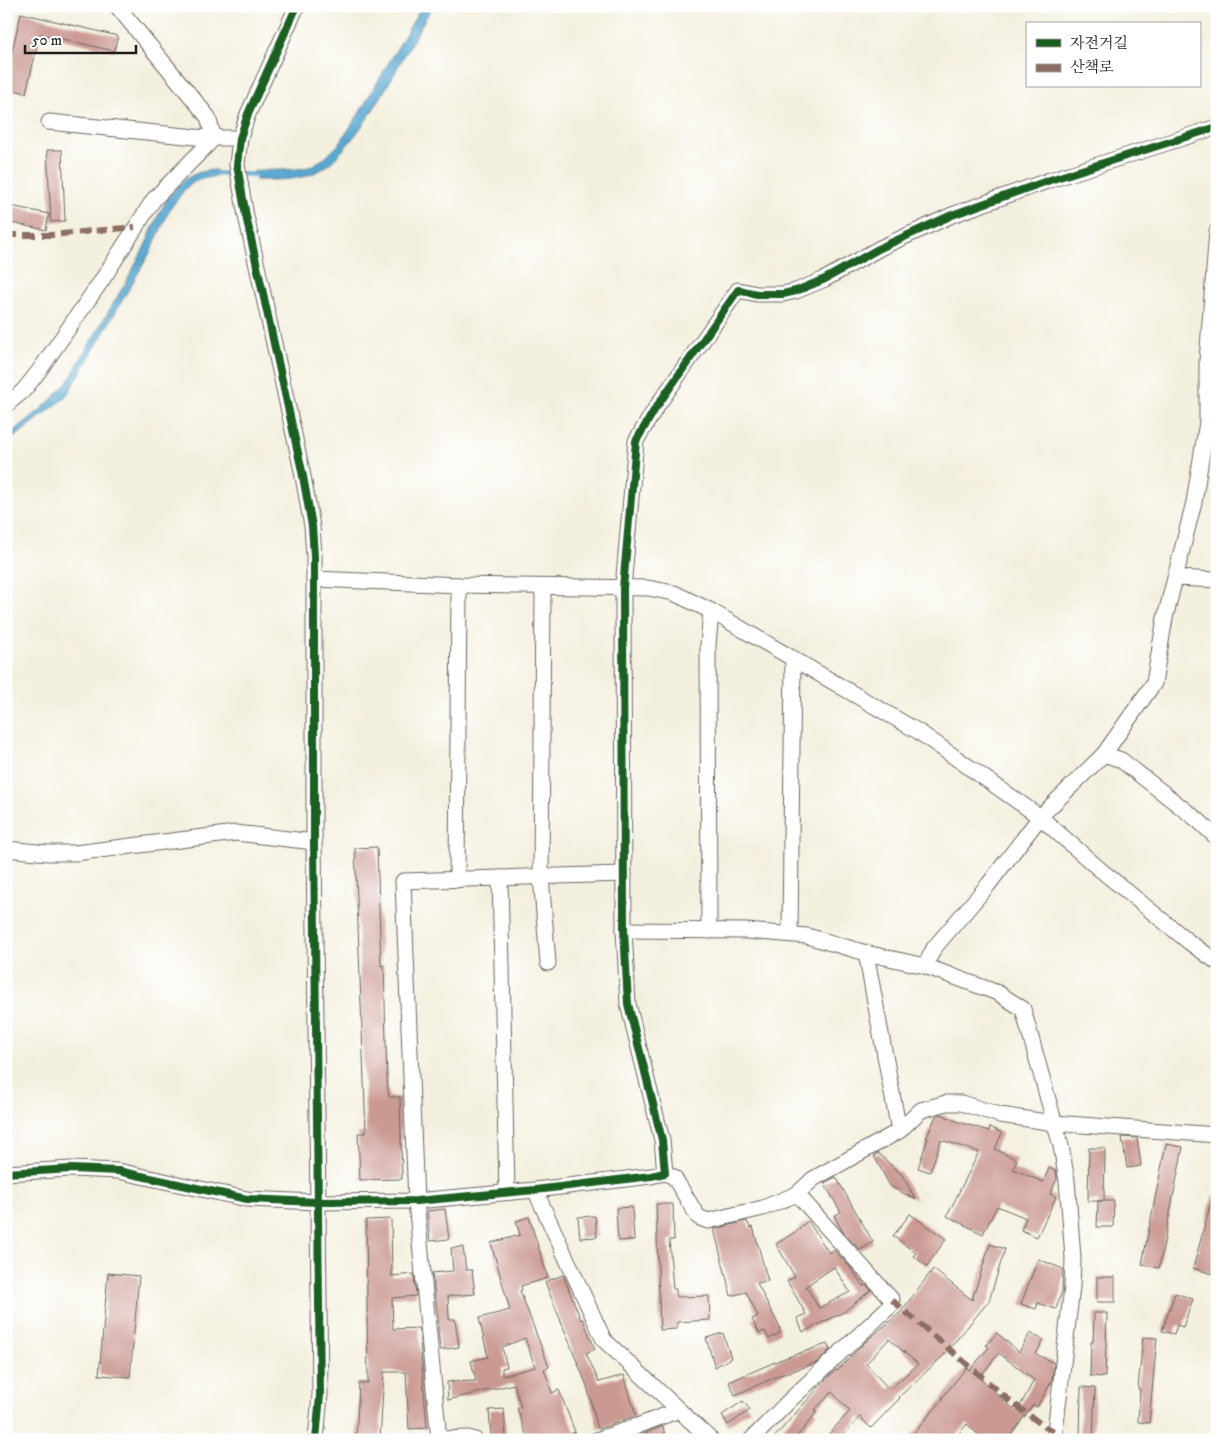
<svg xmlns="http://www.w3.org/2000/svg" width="1223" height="1446" viewBox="0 0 1223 1446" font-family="'IM FELL DW Pica','Noto Serif KR',serif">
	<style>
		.water { fill: #58a8d2; stroke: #3a6277 }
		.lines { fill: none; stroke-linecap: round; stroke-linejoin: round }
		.stream { stroke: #58a8d2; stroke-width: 4.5 }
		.building { fill: #ca9992; fill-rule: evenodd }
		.minor-casing { stroke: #686660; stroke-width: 17 }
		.minor { stroke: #fff; stroke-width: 15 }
		.quiet { stroke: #8d6e63; stroke-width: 6; stroke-dasharray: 12 6; stroke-linecap: butt }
		.cycleway-casing { stroke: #fff; stroke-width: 11 }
		.cycleway { stroke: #1b5e20; stroke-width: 8 }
	</style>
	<rect width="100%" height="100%" fill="#fff"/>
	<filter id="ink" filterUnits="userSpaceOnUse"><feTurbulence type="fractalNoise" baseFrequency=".02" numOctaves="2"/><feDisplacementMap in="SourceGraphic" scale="10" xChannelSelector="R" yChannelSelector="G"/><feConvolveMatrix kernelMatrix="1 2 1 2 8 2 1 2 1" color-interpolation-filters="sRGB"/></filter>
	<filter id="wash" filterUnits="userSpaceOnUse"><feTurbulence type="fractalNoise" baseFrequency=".0096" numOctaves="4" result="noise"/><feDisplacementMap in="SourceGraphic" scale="20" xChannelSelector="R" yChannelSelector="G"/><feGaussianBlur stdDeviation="1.12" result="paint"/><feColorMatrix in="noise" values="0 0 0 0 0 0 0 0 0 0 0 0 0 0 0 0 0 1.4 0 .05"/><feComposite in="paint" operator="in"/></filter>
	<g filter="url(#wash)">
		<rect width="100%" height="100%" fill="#f4f0df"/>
		<g class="water">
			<path d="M422 6H433C403 53 380 109 343 150 336 157 329 166 320 170 301 181 277 180 256 180L254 171 299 169 309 167 325 158 339 144 357 117Z"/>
			<path d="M216 170V176L197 180 186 188 170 209 151 251 69 392 61 401 6 444V436C30 420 52 401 70 379 92 336 120 296 142 252 154 229 159 205 178 186 189 175 201 170 216 170Z"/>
		</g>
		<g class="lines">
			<g class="stream">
				<polyline points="210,173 235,174"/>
				<polyline points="242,174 260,175"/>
			</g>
		</g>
		<g id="blocks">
			<g class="building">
				<polygon points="21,13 118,36 114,51 40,34 26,93 6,88 6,69 8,69"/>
				<polygon points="47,150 62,150 65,221 51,222"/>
				<polygon points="6,205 49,214 46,230 6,222"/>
				<polygon points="377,847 381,966 384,965 387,1080 389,1097 400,1097 402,1179 360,1180 358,1133 366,1133 355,848"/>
				<polygon points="941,1114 959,1122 989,1131 990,1127 1002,1133 995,1149 1017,1160 1013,1169 1043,1182 1049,1168 1056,1171 1057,1179 1050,1194 1056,1197 1037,1237 1021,1230 1026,1218 997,1206 983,1234 947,1216 979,1152 941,1140 930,1172 918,1168 928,1138 926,1138 936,1116"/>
				<polygon points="1122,1137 1137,1138 1141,1166 1127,1168"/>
				<polygon points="1166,1144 1183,1147 1159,1268 1142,1264"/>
				<polygon points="1089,1148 1105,1148 1104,1201 1088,1201"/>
				<polygon points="878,1153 902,1175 916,1200 890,1186 874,1156"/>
				<polygon points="836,1177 873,1242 860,1250 843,1232 834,1216 841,1212 824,1183"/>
				<polygon points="1213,1195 1217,1195 1217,1260 1213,1274 1193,1268"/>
				<polygon points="1098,1201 1114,1201 1113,1227 1097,1227"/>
				<polygon points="656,1204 673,1204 674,1240 669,1240 673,1289 676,1289 676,1297 709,1296 710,1320 677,1322 677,1329 660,1330"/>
				<polygon points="632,1207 634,1240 618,1241 616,1208"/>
				<polygon points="445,1209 449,1239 430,1241 427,1211"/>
				<polygon points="910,1214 946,1239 927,1266 913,1256 916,1253 893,1236"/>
				<polygon points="595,1216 597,1237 580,1238 578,1217"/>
				<path d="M529 1217 548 1278 521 1286 522 1290 520 1291 549 1367 544 1369 552 1393 559 1390 575 1432 554 1440H528L517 1408H521L514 1384 448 1400 447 1382 476 1381 471 1361 488 1357 479 1318 510 1310 491 1243 520 1235 516 1221ZM525 1338 535 1367 502 1376V1368L507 1367 502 1347Z"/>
				<polygon points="391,1219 392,1276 414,1274 416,1296 392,1298 393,1329 419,1328 427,1428 409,1429 406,1372 384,1372 380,1440 356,1440 359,1383 368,1383 366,1220"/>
				<polygon points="747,1221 750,1228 753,1227 768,1281 757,1283 780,1328 780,1333 769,1339 765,1331 759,1333 752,1319 758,1316 746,1292 731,1296 714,1229"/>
				<path d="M808 1221 829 1253 834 1250 850 1267 863 1286 866 1285 871 1290 846 1310V1311L803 1332 797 1318 806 1314 787 1281 795 1277 776 1244 800 1229 799 1228ZM834 1267 850 1292 819 1308 806 1286Z"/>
				<path d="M990 1244 1005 1249 989 1301 944 1355 899 1397 900 1398 871 1428 860 1417 839 1440H823L850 1411 832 1392 815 1410 817 1412 794 1440H772L825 1380 836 1370 837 1371 865 1342 900 1313 933 1269 972 1300ZM889 1339 918 1364 890 1389 888 1388 866 1364Z"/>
				<polygon points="463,1247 466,1270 472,1270 475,1294 448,1296 449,1319 455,1319 459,1347 440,1350 438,1327 439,1327 432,1273 453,1271 451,1248"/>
				<polygon points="1038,1259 1063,1269 1062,1291 1056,1309 1038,1303 1036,1309 1021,1304"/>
				<polygon points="108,1273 139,1276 130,1377 99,1375"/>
				<polygon points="563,1275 581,1320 583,1319 595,1349 586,1353 599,1382 624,1375 636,1416 598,1429 587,1386 545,1282"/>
				<rect x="1097" y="1277" width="18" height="25"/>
				<polygon points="1175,1293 1193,1299 1183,1327 1177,1325 1174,1334 1162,1331"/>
				<polygon points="1094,1313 1107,1313 1105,1377 1090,1376 1091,1342 1093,1342"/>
				<polygon points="723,1333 731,1358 715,1367 706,1338"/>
				<path d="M997 1333 1019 1352 1030 1333 1044 1340 1036 1354 1054 1363 1052 1381 1037 1407 1033 1405 1007 1440H984L967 1424 953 1440H908L943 1399 942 1398 966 1368 970 1370 989 1347 986 1345ZM999 1353 1034 1380 1017 1412 979 1378Z"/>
				<polygon points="1143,1337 1157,1338 1149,1423 1138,1422 1140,1389 1138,1389"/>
				<polygon points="827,1344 830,1350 816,1363 780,1375 735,1395 729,1382 782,1359"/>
				<polygon points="1081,1387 1095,1388 1093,1440 1080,1440"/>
				<polygon points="743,1401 750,1410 728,1425 722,1415"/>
				<polygon points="504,1409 506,1436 491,1437 489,1410"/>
				<polygon points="663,1426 666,1440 644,1440 643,1434"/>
			</g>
		</g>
	</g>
	<g filter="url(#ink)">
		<use href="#blocks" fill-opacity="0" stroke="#686660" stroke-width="1"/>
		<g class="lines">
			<g class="minor-casing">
				<g id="minor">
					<polyline points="297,6 248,114 240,138 237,165 246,216 302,471 312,526 314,556 314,842 320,1395 316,1440"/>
					<polyline points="49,122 195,137 214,138 208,117 117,6"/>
					<polyline points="6,405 23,391 39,371 102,280 154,199 214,138 240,138"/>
					<polyline points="1176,578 1217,580"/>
					<polyline points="314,579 459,585 648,588 674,593 711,611 919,732 1040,817 1097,867 1189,942 1217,962"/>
					<polyline points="543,587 541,876 548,963"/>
					<polyline points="1104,754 1121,760 1199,821 1217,838"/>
					<polyline points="6,849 48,853 75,853 236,833 314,842"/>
					<polyline points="500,878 507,1192"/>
					<polyline points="457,880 459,585"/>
					<polyline points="624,930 747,931 807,936 866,953 925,966 998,993 1023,1009 1061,1146 1067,1181 1070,1218 1073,1258 1072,1287 1054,1440"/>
					<polyline points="709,931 708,645 711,611"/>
					<polyline points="790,934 793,658"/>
					<polyline points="866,953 899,1131"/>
					<polyline points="925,966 934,948 988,885 1040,817 1104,754 1154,683 1165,618 1194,502 1207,422 1207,361 1217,231"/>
					<polyline points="6,1173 71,1169 118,1171 247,1199 317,1202 416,1201 535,1190 651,1176 665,1173 662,1140 628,1004 624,930 623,588 636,441 655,409 738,290 757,294 783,294 796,291 825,279 880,248 952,215 1050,180 1217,127"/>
					<polyline points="665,1173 674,1177 698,1217 708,1221 763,1208 797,1194 813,1179 899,1131 921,1110 946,1103 961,1103 1000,1115 1054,1123 1217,1135"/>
					<polyline points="535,1190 604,1340 711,1440"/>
					<polyline points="439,1439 468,1438 475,1440"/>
					<polyline points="439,1440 416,1201 403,881 624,874"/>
					<polyline points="596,1440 632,1428 679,1410"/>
					<polyline points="751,1440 789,1401 891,1305 892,1300 797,1194"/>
				</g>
			</g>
			<use href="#minor" class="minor"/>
			<g class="quiet">
				<polyline points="6,235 52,235 135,227"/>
				<polyline points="892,1300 1010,1401 1045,1427 1054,1431"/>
			</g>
			<g class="cycleway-casing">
				<g id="cycleway">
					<polyline points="297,6 248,114 240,138 237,165 246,216 302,471 312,526 314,556 314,842 320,1395 316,1440"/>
					<polyline points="6,1173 71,1169 118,1171 247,1199 317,1202 416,1201 535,1190 651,1176 665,1173 662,1140 628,1004 624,930 623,588 636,441 655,409 738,290 757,294 783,294 796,291 825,279 880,248 952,215 1050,180 1217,127"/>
				</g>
			</g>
			<use href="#cycleway" class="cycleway"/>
		</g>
	</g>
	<rect width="1223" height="1446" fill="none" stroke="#fff" stroke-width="25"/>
	<rect x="1026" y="22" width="175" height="65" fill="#ffffff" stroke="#a4a4a4"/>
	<rect x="1036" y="39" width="25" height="8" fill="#1b5e20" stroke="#a4a4a4"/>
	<text x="1070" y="48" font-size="15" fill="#1c1c1c">자전거길</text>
	<rect x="1036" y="64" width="25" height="8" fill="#8d6e63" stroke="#a4a4a4"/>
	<text x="1070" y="72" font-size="15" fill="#1c1c1c">산책로</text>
	<path d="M25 45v8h111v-8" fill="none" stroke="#1c1c1c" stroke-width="2.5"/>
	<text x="32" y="45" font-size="15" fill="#1c1c1c" stroke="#ffffff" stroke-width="4" paint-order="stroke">50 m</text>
</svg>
